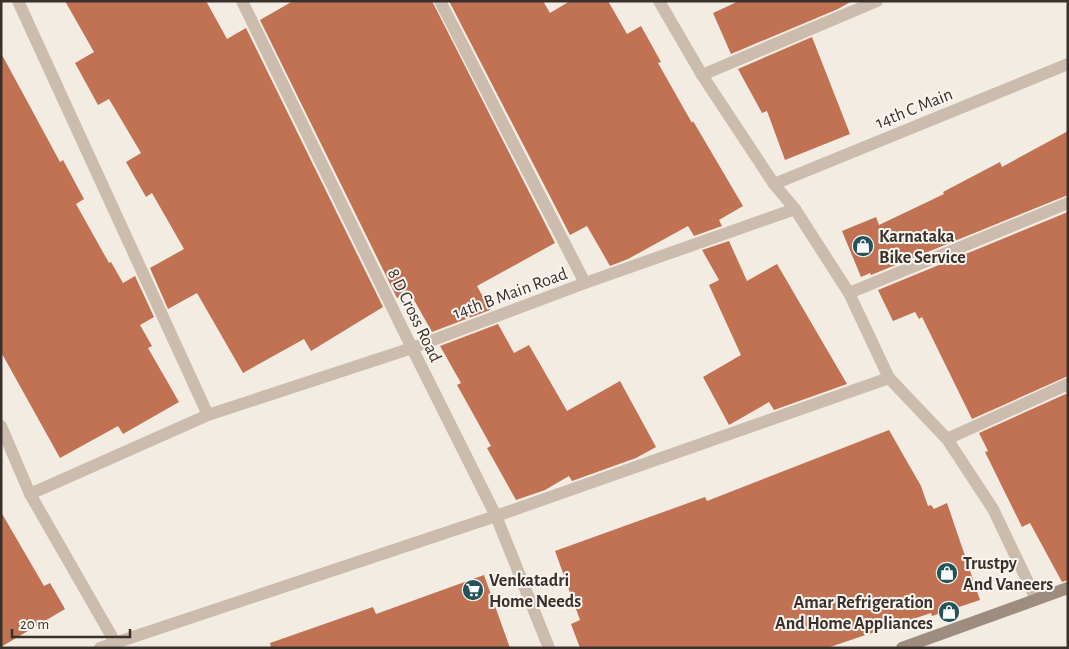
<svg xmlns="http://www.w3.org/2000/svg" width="1069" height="649" viewBox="0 0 1069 649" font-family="'Alegreya Sans',sans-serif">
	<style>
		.building { fill: #c07253 }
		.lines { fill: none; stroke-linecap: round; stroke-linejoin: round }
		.street { stroke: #cbbcae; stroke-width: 12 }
		.secondary { stroke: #9e8c7f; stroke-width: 12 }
		.labels { text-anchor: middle; stroke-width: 4; stroke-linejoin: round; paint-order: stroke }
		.street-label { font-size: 18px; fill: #3a312c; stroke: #faf5ef }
		.poi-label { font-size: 18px; font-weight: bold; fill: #3a312c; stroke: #faf5ef; text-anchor: start }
	</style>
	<rect width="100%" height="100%" fill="#f3ece2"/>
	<g class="building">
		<polygon points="65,1 206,1 227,39 246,28 383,307 311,351 304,339 243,373 197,293 168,309 150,268 184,249 152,193 146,197 126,162 141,153 109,99 98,105 75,63 94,52"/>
		<polygon points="293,1 432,1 555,243 477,286 490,310 432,332 409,291 397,298 260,20"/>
		<polygon points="449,1 543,1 550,13 570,1 608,1 627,34 641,26 661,62 658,63 692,123 693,121 743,206 719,220 722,226 694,236 688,226 628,259 610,266 587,226 570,235"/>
		<polygon points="739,1 852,1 838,9 731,54 713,13"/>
		<polygon points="812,37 850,134 785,160 767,111 762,113 738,69"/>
		<polygon points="1,53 60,162 63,160 84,199 76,204 109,263 111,262 123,283 135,276 154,317 140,325 152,346 148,348 179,402 123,434 118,426 60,458 1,352"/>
		<polygon points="1068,131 1068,195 871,275 870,273 861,277 842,231 876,217 879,225 944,194 943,192 1000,162 1002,167"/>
		<polygon points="1068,212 1068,376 972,419 922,317 919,319 915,312 893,321 878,290"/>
		<polygon points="729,241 747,281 777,264 847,384 774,410 769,402 729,425 703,377 741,355 709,285 719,280 702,250"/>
		<polygon points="498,324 514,353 529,345 567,411 620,381 656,447 636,458 572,481 569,476 545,490 516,500 487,448 491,446 457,385 461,383 440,346"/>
		<polygon points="1068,393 1068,580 1062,582 1030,523 1022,527 985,452 988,451 979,433"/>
		<polygon points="889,430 921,486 928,506 931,505 934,509 947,503 980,600 932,616 931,613 827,648 580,648 571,624 580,620 555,551 705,497 707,501"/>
		<polygon points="1,512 44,586 50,583 65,609 1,647"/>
		<polygon points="484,575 510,648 271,648 270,643 373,607 376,614"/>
	</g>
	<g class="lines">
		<g class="street">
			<polyline points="18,1 208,415 30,494"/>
			<polyline points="242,1 412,348 496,516 549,648"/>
			<polyline points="440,1 585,283"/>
			<polyline points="659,1 702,75 774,184 795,209 849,293 889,378 947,439 993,509 1036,599"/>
			<polyline points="702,75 877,1"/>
			<polyline points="774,184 1068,64"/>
			<polyline points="849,293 1068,203"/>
			<polyline points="208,415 412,348 585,283 795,209"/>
			<polyline points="1,426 30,494 115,642"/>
			<polyline points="947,439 1068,384"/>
			<polyline points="100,648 496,516 889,378"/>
		</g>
		<polyline class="secondary" points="902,648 1068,588"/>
	</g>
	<defs>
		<g id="shop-disc" transform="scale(1.125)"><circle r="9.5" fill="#23545a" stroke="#faf5ef"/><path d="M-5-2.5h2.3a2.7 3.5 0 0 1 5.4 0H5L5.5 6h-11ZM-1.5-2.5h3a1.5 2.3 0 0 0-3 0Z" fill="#fff"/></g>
		<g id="supermarket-disc" transform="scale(1.125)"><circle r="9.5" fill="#23545a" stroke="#faf5ef"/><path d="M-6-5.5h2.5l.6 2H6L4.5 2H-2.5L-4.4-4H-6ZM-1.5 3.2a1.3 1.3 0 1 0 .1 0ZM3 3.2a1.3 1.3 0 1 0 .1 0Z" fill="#fff"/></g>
	</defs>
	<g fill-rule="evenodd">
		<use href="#shop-disc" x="863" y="246"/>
		<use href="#shop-disc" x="947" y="573"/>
		<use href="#supermarket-disc" x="473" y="590"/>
		<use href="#shop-disc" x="949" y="612"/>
	</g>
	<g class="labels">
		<g class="street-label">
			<text transform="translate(914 108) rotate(-22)" y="6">14th C Main</text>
			<text transform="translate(510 293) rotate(-20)" y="6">14th B Main Road</text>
			<text transform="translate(415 315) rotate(64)" y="6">8 D Cross Road</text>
		</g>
		<g class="poi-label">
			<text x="879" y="242">Karnataka<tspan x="879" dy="21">Bike Service</tspan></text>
			<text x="963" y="569">Trustpy<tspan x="963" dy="21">And Vaneers</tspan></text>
			<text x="489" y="586">Venkatadri<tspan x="489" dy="21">Home Needs</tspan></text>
			<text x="933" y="608" text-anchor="end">Amar Refrigeration<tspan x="933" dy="21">And Home Appliances</tspan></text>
		</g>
	</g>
	<rect width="1069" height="649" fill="none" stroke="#3a312c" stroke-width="5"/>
	<path d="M12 629v8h118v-8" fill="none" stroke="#3a312c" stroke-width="2.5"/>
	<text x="20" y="629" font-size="15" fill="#3a312c" stroke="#faf5ef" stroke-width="4" paint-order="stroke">20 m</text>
</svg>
